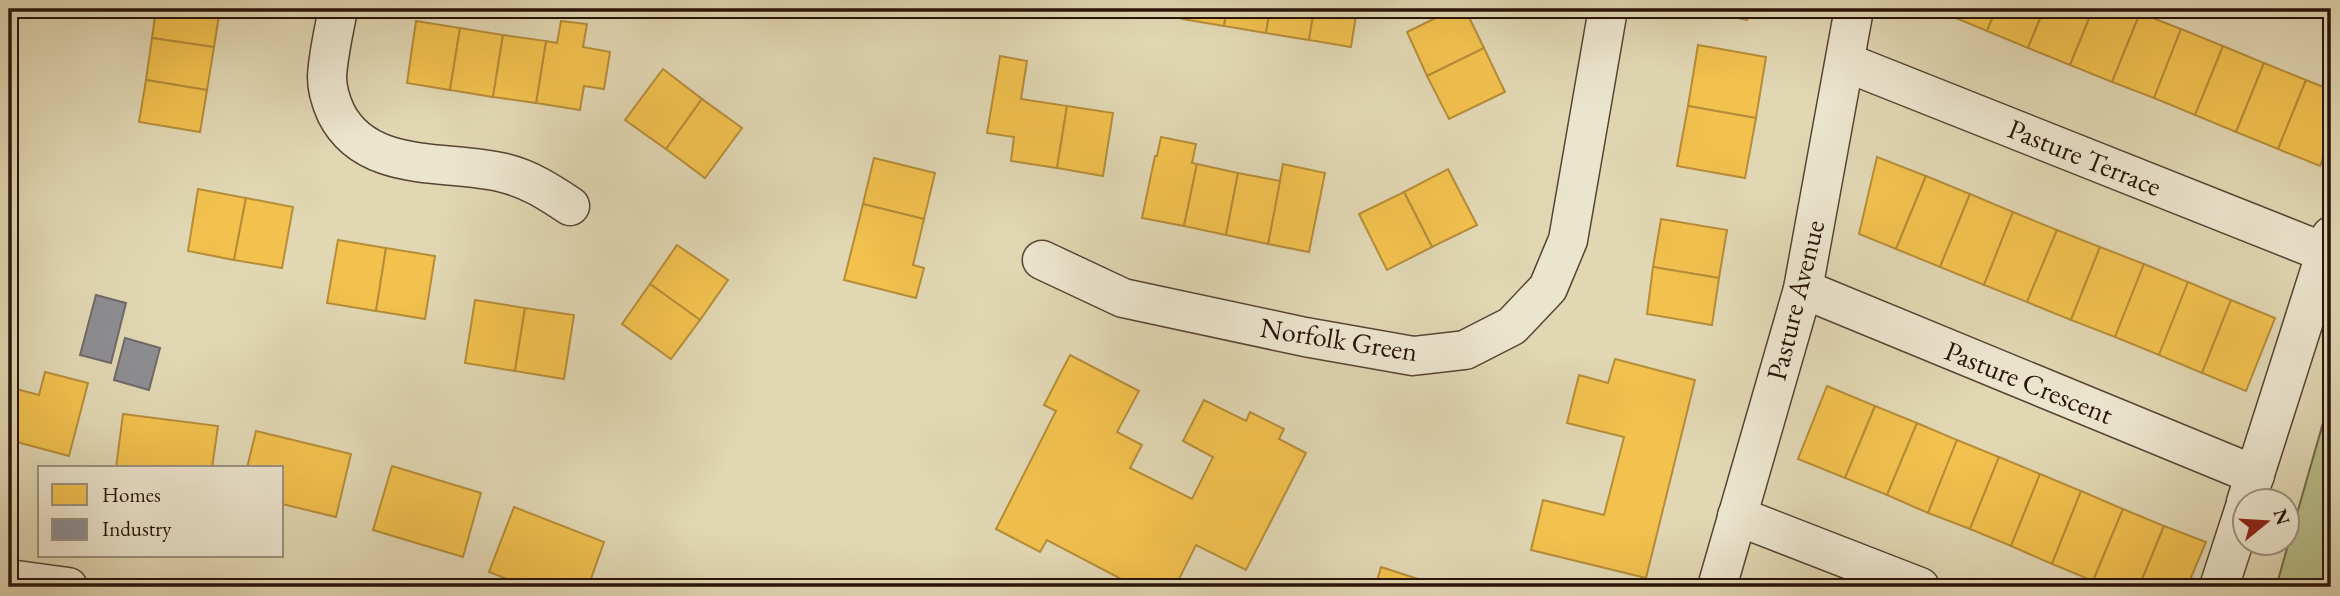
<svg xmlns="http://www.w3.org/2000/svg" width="2340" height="596" viewBox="0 0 2340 596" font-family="'EB Garamond',serif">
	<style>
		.green { fill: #b8bd89; stroke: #706849; stroke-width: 2 }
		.homes { fill: #f2c14e; stroke: #b68d39; stroke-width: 2 }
		.industry { fill: #8d8d92; stroke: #6f6969; stroke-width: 2 }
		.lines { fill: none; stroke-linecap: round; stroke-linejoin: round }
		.minor-casing { stroke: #574534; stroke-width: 41 }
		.minor { stroke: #ece5ce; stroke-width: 38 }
		.labels { text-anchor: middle; stroke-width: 7; stroke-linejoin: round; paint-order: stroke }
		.street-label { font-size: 28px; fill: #291409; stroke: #ece5ce }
	</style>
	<rect width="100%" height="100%" fill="#e1d7b3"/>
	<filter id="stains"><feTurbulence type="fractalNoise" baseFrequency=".00286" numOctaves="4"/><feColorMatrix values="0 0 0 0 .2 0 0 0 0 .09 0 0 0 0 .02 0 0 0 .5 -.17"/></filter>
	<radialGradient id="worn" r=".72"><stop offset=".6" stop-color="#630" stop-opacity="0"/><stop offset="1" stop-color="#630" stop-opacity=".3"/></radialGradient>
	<polygon class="green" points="2331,395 2331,587 2276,587"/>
	<g class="homes">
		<polygon points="156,9 220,9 214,47 152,38"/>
		<polygon points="1184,9 1227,9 1224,26 1182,19"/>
		<polygon points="1227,9 1270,9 1266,33 1224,26"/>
		<polygon points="1270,9 1314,9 1309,40 1266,33"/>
		<polygon points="1314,9 1357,9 1351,47 1309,40"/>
		<polygon points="1454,9 1465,9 1484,48 1427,76 1407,32"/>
		<polygon points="1700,9 1749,9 1747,20"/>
		<polygon points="1931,9 1948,9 1946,14"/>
		<polygon points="1948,9 1996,9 1987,31 1946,14"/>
		<polygon points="1996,9 2044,9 2028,48 1987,31"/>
		<polygon points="2044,9 2093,9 2070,65 2028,48"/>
		<polygon points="2093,9 2130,9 2140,13 2112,82 2070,65"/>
		<polygon points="2140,13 2181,29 2154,98 2112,82"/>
		<polygon points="416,21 460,28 450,90 407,83"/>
		<polygon points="561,21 587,24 583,47 610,52 604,89 584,86 580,110 536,103 546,41 557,43"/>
		<polygon points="460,28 503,35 493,97 450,90"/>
		<polygon points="2181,29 2223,46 2195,115 2154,98"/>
		<polygon points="503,35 546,41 536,103 493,97"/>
		<polygon points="152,38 214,47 207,90 146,80"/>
		<polygon points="1698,45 1766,57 1756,118 1688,106"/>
		<polygon points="2223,46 2264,63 2236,132 2195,115"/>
		<polygon points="1484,48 1505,92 1449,119 1427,76"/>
		<polygon points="1000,56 1027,61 1021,99 1067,106 1057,168 1011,161 1014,137 987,133"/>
		<polygon points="2264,63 2306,80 2278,149 2236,132"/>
		<polygon points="663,69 702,99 666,149 625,120"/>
		<polygon points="146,80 207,90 200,132 139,122"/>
		<polygon points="2306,80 2331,90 2331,137 2320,166 2278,149"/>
		<polygon points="702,99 742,128 705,178 666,149"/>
		<polygon points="1067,106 1113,113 1103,176 1057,168"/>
		<polygon points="1688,106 1756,118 1745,178 1677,166"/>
		<polygon points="1161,137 1196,144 1192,163 1197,164 1184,226 1142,218 1155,156 1157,156"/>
		<polygon points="1877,157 1926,176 1896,249 1859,234"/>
		<polygon points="874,158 935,173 924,219 863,204"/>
		<polygon points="1197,164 1238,173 1226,235 1184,226"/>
		<polygon points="1283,164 1325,173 1309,252 1268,244"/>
		<polygon points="1448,169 1477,225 1432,247 1404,192"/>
		<polygon points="1238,173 1280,181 1268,244 1226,235"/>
		<polygon points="1926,176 1970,194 1940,267 1896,249"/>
		<polygon points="198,189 246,198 234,260 188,251"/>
		<polygon points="1404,192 1432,247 1387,270 1359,214"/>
		<polygon points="1970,194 2013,212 1984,285 1940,267"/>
		<polygon points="246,198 293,207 282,268 234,260"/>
		<polygon points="863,204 924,219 913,265 924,268 916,298 844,280"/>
		<polygon points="2013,212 2057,230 2027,302 1984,285"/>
		<polygon points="1661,219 1727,230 1719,278 1653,267"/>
		<polygon points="2057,230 2100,247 2071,320 2027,302"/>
		<polygon points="338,240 386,248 376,311 327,303"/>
		<polygon points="677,245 728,280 700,320 650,284"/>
		<polygon points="2100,247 2144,264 2115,337 2071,320"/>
		<polygon points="386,248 435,256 425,319 376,311"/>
		<polygon points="2144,264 2188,282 2159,355 2115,337"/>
		<polygon points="1653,267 1719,278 1712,325 1647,314"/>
		<polygon points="2188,282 2231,300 2202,373 2159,355"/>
		<polygon points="650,284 700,320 671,359 622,324"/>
		<polygon points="475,300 525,308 515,371 465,363"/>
		<polygon points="2231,300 2275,318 2246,391 2202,373"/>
		<polygon points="525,308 574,315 564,379 515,371"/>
		<polygon points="1070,355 1139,391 1117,432 1142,445 1130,468 1192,499 1213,457 1183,441 1204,400 1246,421 1250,412 1284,429 1279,439 1306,453 1246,570 1196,545 1175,587 1122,587 1125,581 1047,540 1040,552 996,529 1056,411 1044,405"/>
		<polygon points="1615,359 1695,380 1646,578 1531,550 1543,500 1604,515 1624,437 1567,423 1579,375 1608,383"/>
		<polygon points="45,372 88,383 69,456 9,440 9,387 39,395"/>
		<polygon points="1827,386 1875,406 1845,478 1798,459"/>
		<polygon points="1875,406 1917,423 1887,495 1845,478"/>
		<polygon points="123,414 218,426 212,468 116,468"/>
		<polygon points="1917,423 1957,440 1928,513 1887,495"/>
		<polygon points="256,431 351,454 336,517 282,504 282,468 247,468"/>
		<polygon points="1957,440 1999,457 1970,529 1928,513"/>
		<polygon points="1999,457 2040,474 2011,546 1970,529"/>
		<polygon points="392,466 481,493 463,557 373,530"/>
		<polygon points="2040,474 2081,491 2052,564 2011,546"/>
		<polygon points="2081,491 2123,509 2093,581 2052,564"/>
		<polygon points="514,507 604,542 588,587 528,587 489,572"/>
		<polygon points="2123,509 2164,526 2139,587 2109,587 2093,581"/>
		<polygon points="2164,526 2206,542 2187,587 2139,587"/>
		<polygon points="1381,567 1443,587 1375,587"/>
	</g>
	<g class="industry">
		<polygon points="96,295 126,303 111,363 80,355"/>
		<polygon points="125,338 160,348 149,390 114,380"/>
	</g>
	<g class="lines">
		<g class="minor-casing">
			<g id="minor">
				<path d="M338 9C334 31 328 55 327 77 327 89 331 102 336 113 367 175 448 159 504 173 529 179 549 192 570 206"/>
				<polyline points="1845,62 2326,253"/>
				<polyline points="1042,260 1123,298 1305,337 1413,356 1465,350 1512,326 1548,288 1568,240 1608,9"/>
				<polyline points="1803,289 2255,475"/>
				<polyline points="2246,502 2331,236"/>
				<polyline points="1737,516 1920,587"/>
				<polyline points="9,579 68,587"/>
				<polyline points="1717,587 1803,289 1854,9"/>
				<polyline points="2219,587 2246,504"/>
			</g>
		</g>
		<use href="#minor" class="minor"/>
	</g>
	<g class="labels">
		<g class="street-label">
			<text transform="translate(2085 157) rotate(22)" y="10">Pasture Terrace</text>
			<text transform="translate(1795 300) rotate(-76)" y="10">Pasture Avenue</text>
			<text transform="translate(1339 339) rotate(9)" y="10">Norfolk Green</text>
			<text transform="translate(2029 382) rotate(22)" y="10">Pasture Crescent</text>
		</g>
	</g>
	<rect width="2340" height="596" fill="none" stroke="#e1d7b3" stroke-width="35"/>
	<rect x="10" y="10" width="2319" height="575" fill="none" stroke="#291409" stroke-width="3.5"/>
	<rect x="18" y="18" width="2305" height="561" fill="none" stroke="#291409" stroke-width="2"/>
	<rect x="38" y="466" width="245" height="91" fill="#ece5ce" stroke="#9e917f" stroke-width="2"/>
	<rect x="52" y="484" width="35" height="21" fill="#f2c14e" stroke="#9e917f" stroke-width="2"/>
	<text x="102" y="502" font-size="21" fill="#291409">Homes</text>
	<rect x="52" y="519" width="35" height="21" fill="#8d8d92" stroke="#9e917f" stroke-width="2"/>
	<text x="102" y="536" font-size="21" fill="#291409">Industry</text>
	<g transform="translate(2266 522) rotate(72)"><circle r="33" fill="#ece5ce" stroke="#9e917f" stroke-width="2"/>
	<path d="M0-5L12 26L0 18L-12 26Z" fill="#8f2418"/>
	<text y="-10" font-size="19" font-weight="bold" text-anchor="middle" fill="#291409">N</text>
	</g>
	<rect width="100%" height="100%" filter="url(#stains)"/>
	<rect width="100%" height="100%" fill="url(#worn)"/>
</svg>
